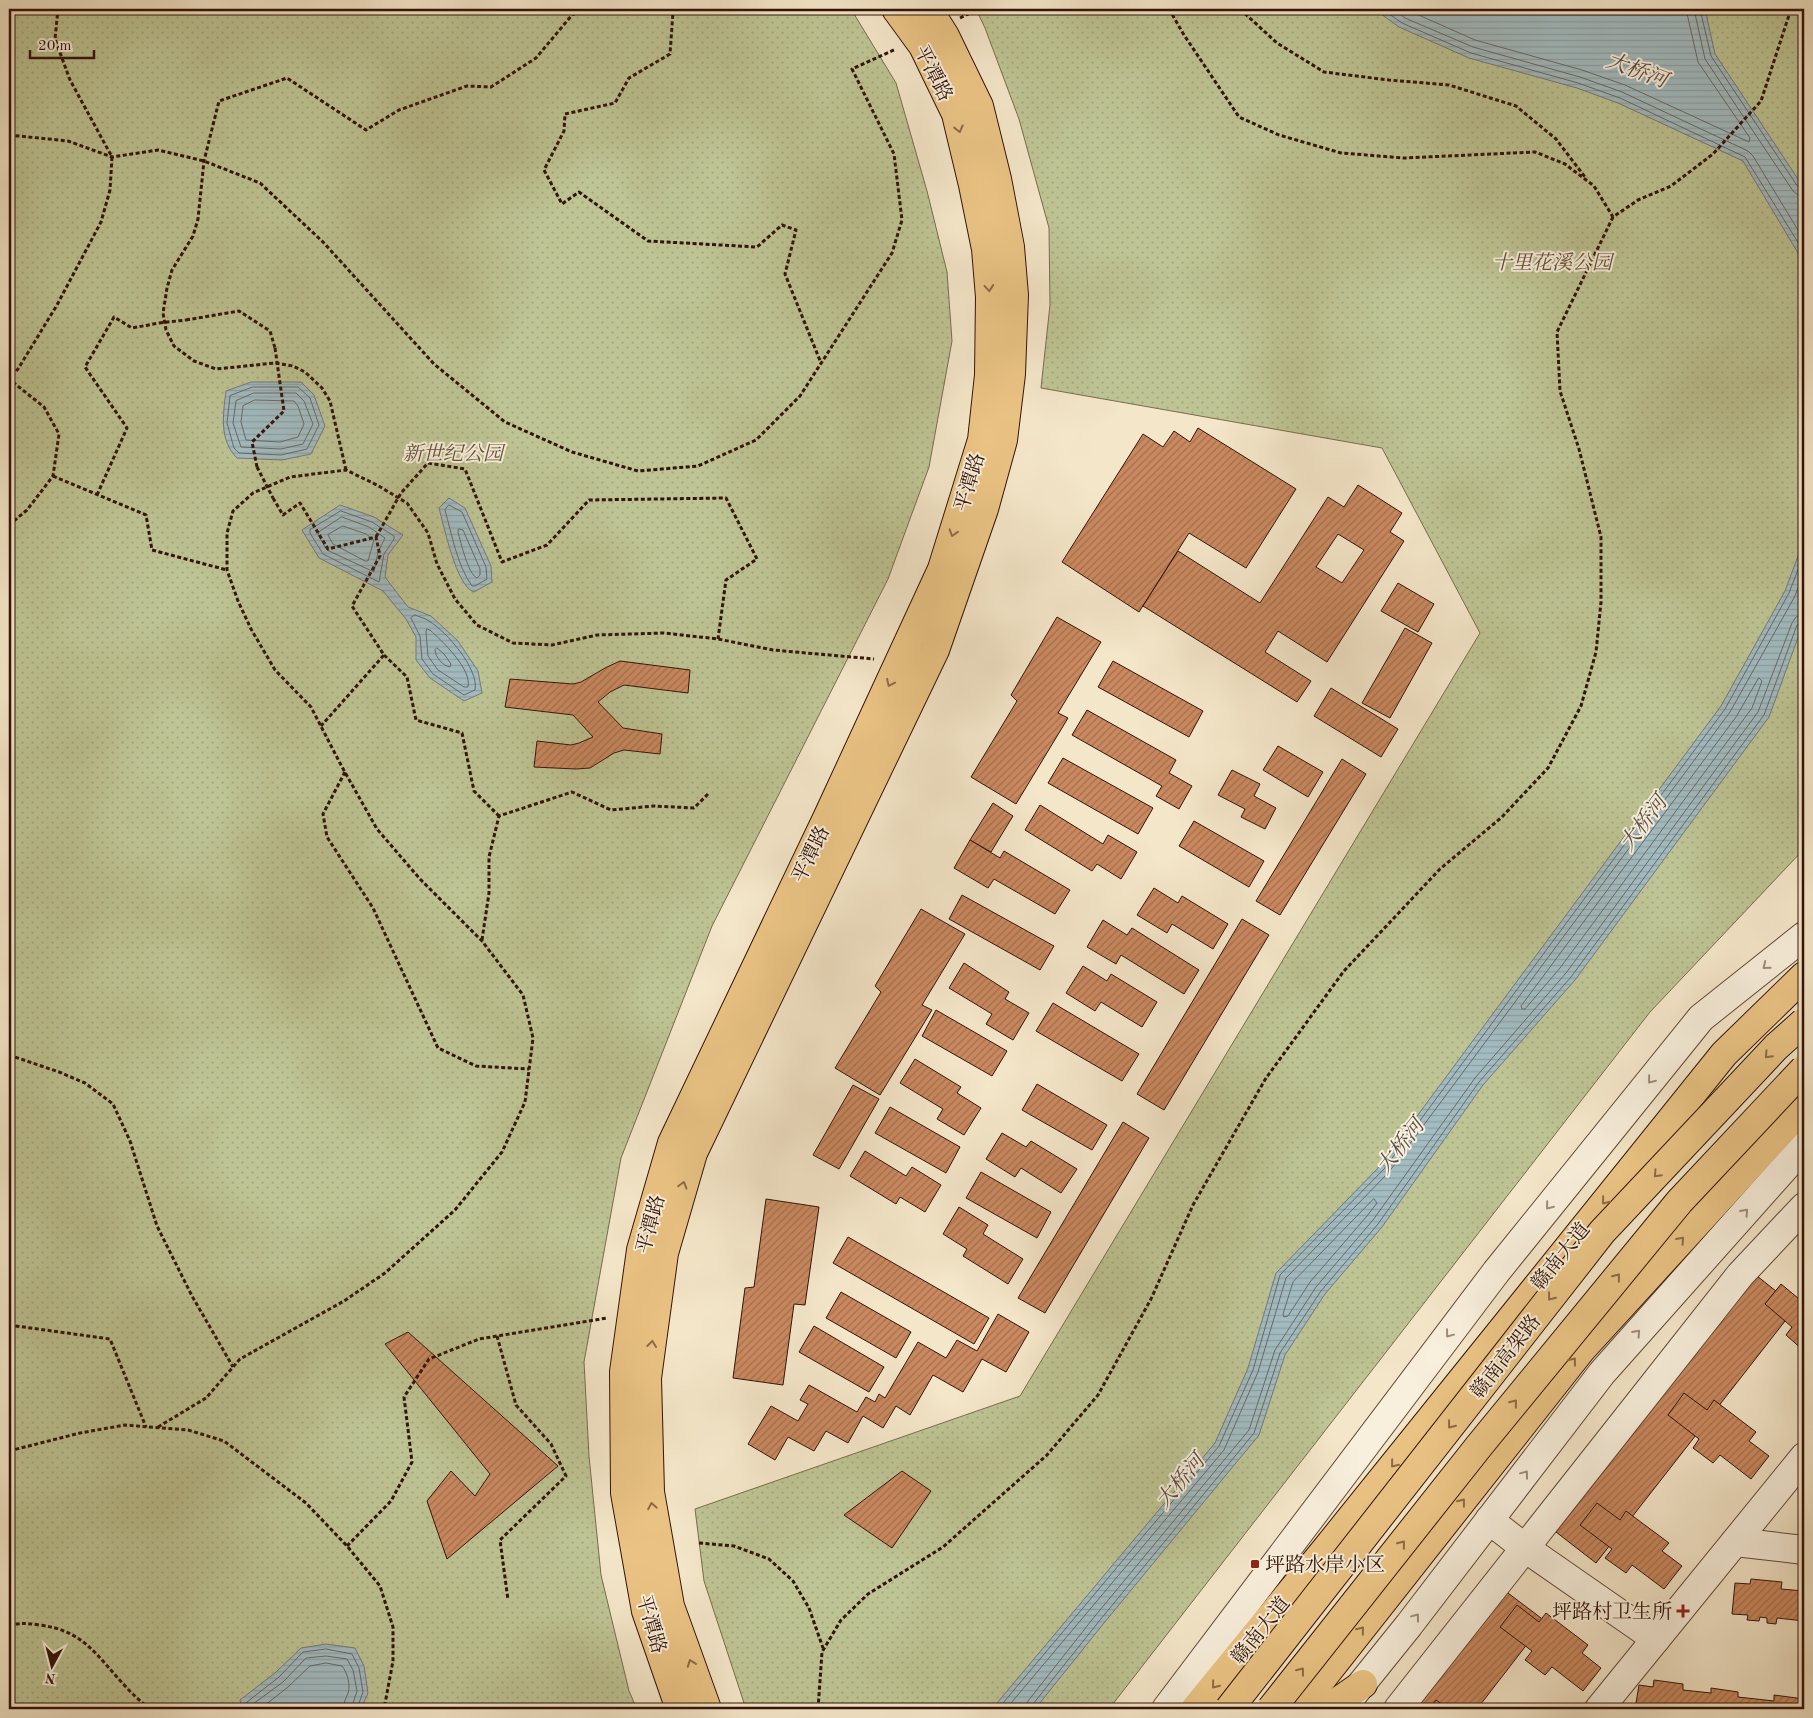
<svg xmlns="http://www.w3.org/2000/svg" width="1813" height="1718" viewBox="0 0 1813 1718" font-family="'Old Standard TT','Noto Serif SC',serif">
	<style>
		.park { fill: url(#park-dots); stroke: #786c4d }
		.water { fill: url(#water-rules); stroke: #757877 }
		.lines { fill: none; stroke-linecap: round; stroke-linejoin: round }
		.shore { stroke: #6a6864; stroke-width: 1 }
		.building { fill: url(#building-hatch); stroke: #321306; fill-rule: evenodd }
		.minor-casing { stroke: #624837; stroke-width: 30 }
		.major-casing { stroke: #321306; stroke-width: 30 }
		.path { stroke: #321306; stroke-width: 3; stroke-dasharray: 4 2.5; stroke-linecap: butt }
		.minor { stroke: #f8efdc; stroke-width: 28 }
		.major { stroke: #eac384; stroke-width: 28 }
		.highway-bridge-casing { stroke: #321306; stroke-width: 30; stroke-linecap: butt }
		.path-bridge { stroke: #321306; stroke-width: 3; stroke-dasharray: 4 2.5; stroke-linecap: butt }
		.highway-bridge { stroke: #eac384; stroke-width: 28 }
		.oneway { stroke: #8e6b45 }
		.oneway2 { stroke: #9f8c7c }
		.poi-dot { fill: #8f2418; stroke: #f8efdc; stroke-width: 2 }
		.labels { text-anchor: middle; stroke-width: 4; stroke-linejoin: round; paint-order: stroke }
		.street-label { font-size: 20px; fill: #321306; stroke: #f8efdc }
		.park-label { font-size: 20px; font-style: italic; fill: #635138; stroke: #f8efdc }
		.poi-label { font-size: 20px; fill: #321306; stroke: #f8efdc; text-anchor: start }
		.water-label { font-size: 21px; font-style: italic; fill: #594e48; stroke: #f8efdc }
	</style>
	<defs>
		<pattern id="park-dots" width="8" height="8" patternUnits="userSpaceOnUse" patternTransform="scale(1.25)"><rect width="8" height="8" fill="#bec494"/><path d="M2 2h.1M6 6h.1" fill="none" stroke="#a4a87e" stroke-width="1.8" stroke-linecap="round"/></pattern>
		<pattern id="water-rules" width="6" height="5" patternUnits="userSpaceOnUse" patternTransform="scale(1.25)"><rect width="6" height="5" fill="#a2bcc2"/><path d="M0 2.5h6" fill="none" stroke="#8ca1a5"/></pattern>
		<pattern id="building-hatch" width="6" height="6" patternUnits="userSpaceOnUse" patternTransform="scale(1.25)"><rect width="6" height="6" fill="#ca8960"/><path d="M-1 1l2-2M0 6l6-6M5 7l2-2" fill="none" stroke="#a56f4d"/></pattern>
	</defs>
	<rect width="100%" height="100%" fill="#f4e6c9"/>
	<filter id="stains"><feTurbulence type="fractalNoise" baseFrequency=".004" numOctaves="4"/><feColorMatrix values="0 0 0 0 .2 0 0 0 0 .09 0 0 0 0 .02 0 0 0 .5 -.17"/></filter>
	<radialGradient id="worn" r=".72"><stop offset=".6" stop-color="#630" stop-opacity="0"/><stop offset="1" stop-color="#630" stop-opacity=".3"/></radialGradient>
	<g class="park">
		<polygon points="9,9 851,9 896,83 927,191 947,272 952,341 929,467 888,579 712,926 621,1158 584,1362 589,1456 601,1575 629,1691 637,1709 9,1709"/>
		<polygon points="976,9 1804,9 1804,849 1650,1012 1109,1709 746,1709 704,1581 695,1509 1020,1396 1480,633 1382,448 1041,388 1050,305 1049,228 1019,119 985,28"/>
	</g>
	<g class="water">
		<polygon points="1374,9 1705,9 1715,54 1804,188 1804,263 1743,161 1618,103 1577,88 1469,58 1399,27"/>
		<path d="M251 382H301L314 395 325 426 311 454 282 460 237 458C219 440 223 415 226 391Z"/>
		<path d="M449 498 465 508 491 566 492 582 474 592C456 586 444 526 439 508Z"/>
		<polygon points="340,505 374,517 403,535 388,555 385,577 408,607 431,616 458,641 478,671 482,693 464,701 430,678 416,660 416,637 406,619 383,591 319,558 302,530"/>
		<polygon points="1804,540 1804,621 1769,717 1575,980 1483,1085 1382,1227 1325,1294 1285,1355 1259,1435 1104,1623 1035,1709 992,1709 1215,1443 1248,1368 1276,1273 1380,1166 1721,706 1785,591"/>
		<polygon points="326,1644 355,1648 364,1666 368,1693 361,1709 242,1709 240,1700 275,1673 301,1648"/>
	</g>
	<g class="lines">
		<g class="shore">
			<polyline points="1382,9 1402,23 1471,53 1578,83 1620,98 1745,157 1804,252"/>
			<polyline points="1393,9 1405,18 1473,47 1580,77 1622,92 1748,151 1753,156 1804,240"/>
			<polyline points="1405,9 1475,40 1582,70 1625,85 1749,142 1750,138 1698,62 1686,9"/>
			<polyline points="1694,9 1705,59 1793,191 1798,195 1804,196"/>
			<polyline points="1700,9 1711,56 1798,187 1804,190"/>
			<polygon points="253,387 298,387 310,398 319,425 307,449 281,455 239,453 234,448 227,423 230,396"/>
			<polygon points="254,393 296,393 304,401 313,424 303,444 281,449 241,447 233,423 236,401"/>
			<polygon points="255,400 294,401 298,406 304,424 298,437 280,442 246,440 241,422 243,406"/>
			<path d="M449 505 462 512 486 567 487 579 475 586H472C457 565 452 535 445 510Z"/>
			<polygon points="341,511 372,522 394,536 394,539 384,554 379,582 323,554 310,533 310,530"/>
			<polygon points="342,517 369,527 385,538 378,552 374,572 327,550 318,535 319,532"/>
			<polygon points="343,526 366,534 374,540 368,561 365,561 333,544 328,535"/>
			<path d="M459 529 463 530 480 569V575L477 578C468 574 461 543 458 532Z"/>
			<path d="M415 615C419 617 425 618 429 621 447 632 479 669 475 690L464 695 433 674 422 659 420 636 411 618Z"/>
			<path d="M427 629 430 630C442 641 472 669 468 687H464L438 670 428 656 426 632Z"/>
			<path d="M437 648 444 654 451 664 450 667C443 666 435 657 435 650Z"/>
			<polygon points="1759,678 1762,681 1752,708 1560,968 1525,1009 1522,1009 1521,1006 1736,717"/>
			<polygon points="1374,1199 1377,1203 1367,1216 1310,1282 1288,1316 1284,1317 1283,1314 1293,1282"/>
			<polyline points="246,1709 247,1702 279,1677 303,1652 326,1649 352,1654 359,1668 363,1692 357,1709"/>
			<polyline points="253,1709 253,1704 283,1682 306,1658 326,1656 347,1659 353,1670 357,1691 351,1709"/>
			<path d="M260 1709 288 1687 310 1666 326 1663 342 1666C347 1672 351 1685 348 1693 346 1699 343 1703 343 1709"/>
			<polyline points="998,1709 1219,1446 1253,1370 1280,1275 1384,1169 1725,709 1789,593 1804,554"/>
			<polyline points="1006,1709 1224,1450 1258,1372 1286,1278 1389,1172 1730,712 1795,596 1804,571"/>
			<polyline points="1026,1709 1028,1701 1095,1616 1249,1430 1275,1350 1316,1287 1373,1220 1475,1078 1566,973 1758,712 1792,623 1796,617 1804,615"/>
			<polyline points="1032,1709 1033,1704 1100,1620 1254,1433 1280,1353 1321,1291 1378,1224 1479,1082 1571,977 1764,715 1797,625 1800,622 1804,621"/>
		</g>
	</g>
	<g class="building">
		<polygon points="1198,428 1296,489 1246,568 1189,533 1139,612 1062,562 1143,434 1163,447 1174,431 1190,442"/>
		<path d="M1358 485 1402 513 1390 532 1404 541 1327 662 1278 631 1265 652 1311 681 1297 702 1143 606 1178 551 1260 603 1328 497 1344 507ZM1338 534 1364 550 1342 583 1316 567Z"/>
		<polygon points="1398,583 1434,604 1418,632 1381,611"/>
		<polygon points="1057,617 1101,642 1058,713 1068,718 1016,804 971,777 1017,701 1011,695"/>
		<polygon points="1405,628 1432,643 1390,718 1362,703"/>
		<polygon points="620,661 690,670 688,693 624,685 610,692 598,702 623,728 662,734 660,754 624,750 614,753 590,768 576,769 534,767 537,741 571,745 579,743 593,737 573,715 505,707 510,679 573,684 581,682 605,668"/>
		<polygon points="1113,661 1203,711 1189,737 1098,687"/>
		<polygon points="1331,688 1398,729 1381,757 1314,716"/>
		<polygon points="1087,710 1176,760 1169,773 1192,786 1179,809 1156,796 1162,786 1072,735"/>
		<polygon points="1278,746 1323,772 1308,797 1263,770"/>
		<polygon points="1063,758 1153,808 1138,834 1048,783"/>
		<polygon points="1342,759 1366,774 1280,915 1256,901"/>
		<polygon points="1232,770 1260,784 1254,796 1276,808 1265,829 1241,817 1245,809 1218,795"/>
		<polygon points="993,803 1013,816 991,852 970,840"/>
		<polygon points="1040,805 1103,844 1108,835 1137,852 1121,879 1097,864 1092,871 1025,830"/>
		<polygon points="1194,821 1264,861 1249,887 1179,846"/>
		<polygon points="970,840 1000,858 1004,851 1070,890 1055,914 994,879 988,888 954,868"/>
		<polygon points="1154,888 1178,903 1182,896 1228,924 1213,949 1172,924 1167,933 1137,915"/>
		<polygon points="962,895 1054,946 1040,970 949,919"/>
		<polygon points="921,909 965,934 922,1005 932,1010 880,1095 835,1068 881,992 875,986"/>
		<polygon points="1242,919 1269,935 1164,1110 1137,1094"/>
		<polygon points="1103,920 1127,935 1132,928 1199,970 1184,994 1121,955 1116,964 1087,947"/>
		<polygon points="964,963 1009,992 1005,999 1029,1013 1013,1040 986,1024 992,1014 949,988"/>
		<polygon points="1083,966 1107,981 1111,974 1157,1002 1142,1027 1101,1002 1095,1011 1066,993"/>
		<polygon points="1053,1003 1139,1054 1122,1081 1036,1031"/>
		<polygon points="936,1010 1007,1051 992,1076 922,1036"/>
		<polygon points="915,1059 961,1087 957,1093 981,1108 964,1135 937,1119 943,1109 900,1083"/>
		<polygon points="1037,1084 1107,1125 1092,1150 1022,1110"/>
		<polygon points="853,1085 879,1099 839,1169 813,1155"/>
		<polygon points="890,1107 960,1147 946,1173 875,1133"/>
		<polygon points="1123,1122 1149,1138 1045,1313 1018,1298"/>
		<polygon points="1002,1133 1026,1147 1031,1141 1077,1169 1061,1193 1021,1168 1015,1177 986,1159"/>
		<polygon points="865,1151 906,1176 912,1167 941,1185 925,1212 900,1197 896,1204 850,1176"/>
		<polygon points="981,1172 1051,1212 1037,1238 966,1198"/>
		<polygon points="766,1199 819,1207 805,1305 794,1304 783,1385 733,1378 745,1288 754,1287"/>
		<polygon points="959,1207 988,1225 983,1234 1023,1259 1008,1284 963,1256 967,1249 943,1234"/>
		<polygon points="848,1237 989,1318 974,1344 833,1263"/>
		<polygon points="1757,1276 1796,1307 1596,1563 1556,1532"/>
		<polygon points="1781,1284 1804,1303 1804,1351 1786,1335 1792,1327 1765,1304"/>
		<polygon points="841,1292 911,1332 896,1358 826,1318"/>
		<polygon points="998,1314 1029,1332 1006,1372 982,1359 963,1392 933,1375 910,1415 896,1406 883,1428 863,1416 848,1443 826,1431 814,1451 788,1437 775,1460 748,1444 771,1406 798,1421 808,1404 800,1400 809,1385 857,1412 866,1397 875,1402 879,1394 885,1398 918,1342 946,1358 957,1340 977,1351"/>
		<polygon points="814,1326 884,1367 869,1392 799,1352"/>
		<polygon points="408,1332 558,1466 447,1559 427,1501 451,1471 475,1496 490,1474 385,1344"/>
		<polygon points="1684,1393 1707,1410 1714,1400 1756,1432 1749,1441 1769,1456 1751,1479 1720,1455 1713,1463 1693,1448 1699,1439 1668,1415"/>
		<polygon points="902,1471 931,1491 892,1548 844,1515"/>
		<polygon points="1597,1503 1620,1520 1626,1511 1669,1543 1662,1551 1682,1566 1664,1589 1632,1565 1626,1573 1605,1558 1612,1549 1580,1525"/>
		<polygon points="1751,1579 1782,1582 1781,1589 1804,1591 1804,1621 1777,1618 1776,1624 1767,1623 1767,1618 1760,1617 1759,1621 1747,1620 1748,1615 1732,1614 1735,1583 1750,1584"/>
		<polygon points="1504,1590 1545,1621 1477,1709 1412,1709"/>
		<polygon points="1517,1605 1539,1622 1546,1613 1588,1645 1582,1653 1601,1668 1583,1691 1552,1667 1545,1675 1525,1660 1532,1651 1500,1627"/>
		<polygon points="1654,1680 1683,1684 1683,1690 1711,1693 1711,1688 1738,1692 1738,1697 1774,1701 1774,1695 1804,1699 1804,1709 1635,1709 1639,1685 1653,1687"/>
		<polygon points="1436,1700 1448,1709 1429,1709"/>
	</g>
	<g class="lines">
		<g class="minor-casing">
			<g id="minor">
				<polyline points="1489,1520 1525,1548 1656,1639"/>
				<polyline points="1735,1542 1804,1550"/>
				<polyline points="1347,1702 1409,1625 1602,1373 1804,1146"/>
				<polyline points="1166,1709 1496,1272 1701,1018 1804,936"/>
				<polyline points="1398,1709 1740,1275 1804,1207"/>
				<polyline points="1599,1709 1804,1457"/>
			</g>
		</g>
		<g class="major-casing">
			<g id="major">
				<polyline points="680,1709 646,1611 625,1493 624,1372 641,1250 672,1143 828,816 942,569 982,440 989,375 990,297 986,249 973,185 956,114 923,46 896,9"/>
				<polyline points="707,1709 670,1606 650,1492 647,1378 664,1253 693,1153 935,650 984,509 1003,440 1011,374 1014,295 1010,247 997,179 979,106 945,36 928,9"/>
				<polyline points="1195,1709 1326,1549 1724,1054 1804,976"/>
				<polyline points="1298,1709 1581,1350 1794,1117 1804,1108"/>
				<polyline points="1327,1709 1363,1684"/>
			</g>
		</g>
		<g class="path">
			<polyline points="671,9 673,12 670,54 629,78 615,103 565,114 564,131 544,170 562,204 579,192 648,241 757,247 782,225 796,230 785,274 821,363"/>
			<polyline points="1169,9 1184,35 1239,117 1279,135 1341,153 1404,158 1535,152 1565,164 1594,186 1613,217 1638,200 1671,186 1713,154 1761,101 1791,9"/>
			<polyline points="1240,9 1277,43 1324,72 1389,80 1449,85 1516,106 1556,139 1585,177"/>
			<polyline points="960,18 978,9"/>
			<polyline points="9,135 68,141 112,157 158,150 204,161 260,183 323,242 434,364 505,422 572,452 638,471 698,466 756,440 800,396 892,253 902,220 894,154 852,69 896,49"/>
			<polyline points="186,320 239,311 270,331 275,348"/>
			<polyline points="257,467 252,442 284,411"/>
			<polyline points="346,470 330,401 322,388 305,372 293,366 275,363 216,369 194,361 174,346 166,330 163,313 167,288 172,270 193,236 198,219 204,161 219,101 287,78 366,130 399,110 467,86 491,87 536,58 572,15 583,9"/>
			<polyline points="53,476 146,515 152,550 227,570"/>
			<polyline points="97,495 127,428 85,367 114,317 132,328 159,323"/>
			<polyline points="273,498 283,515 300,503 328,549 376,537 380,556 352,606 384,655 321,726"/>
			<polyline points="9,525 27,510 53,476 59,434 44,407 9,379 18,369 57,305 101,222 110,190 112,157 70,80 55,39 58,9"/>
			<polyline points="376,537 401,493 428,463 465,469 502,562 547,545 589,500 726,498 757,559 726,580 718,639"/>
			<polyline points="384,655 407,677 416,720 462,733 474,791 499,816"/>
			<polyline points="345,772 323,814 327,837 373,908 438,1048 476,1066 529,1069"/>
			<polyline points="482,940 489,893 489,857 499,816 572,792 611,810 654,806 694,808 709,793"/>
			<polyline points="9,1055 59,1072 85,1083 113,1104 130,1141 157,1226 192,1296 233,1367"/>
			<polyline points="9,1325 110,1339 146,1427"/>
			<polyline points="497,1336 516,1405 551,1444 566,1476 500,1540 508,1600"/>
			<polyline points="158,1427 206,1398 240,1359 344,1301 385,1273 455,1210 502,1152 525,1102 533,1038 523,995 482,941 420,879 377,829 342,767 311,707 275,670 251,629 238,601 227,570 227,533 233,511 253,493 290,477 346,470 377,485 407,503 428,533 437,564 455,599 477,625 513,643 552,645 597,635 664,633 718,639 773,650 874,659"/>
			<polyline points="9,1451 80,1433 125,1425 188,1430 224,1441 306,1503 347,1546 380,1586 393,1627 393,1661 384,1709"/>
			<polyline points="699,1543 734,1546 769,1559 793,1581 809,1608 823,1648"/>
			<polyline points="347,1546 391,1501 412,1462 404,1397 429,1359 479,1339 607,1318"/>
			<path d="M9 1625C20 1623 28 1623 39 1625 85 1630 98 1658 127 1688 134 1696 142 1702 149 1709"/>
			<polyline points="818,1709 822,1652 841,1620 868,1594 943,1547 1047,1455 1098,1395 1151,1299 1193,1205 1266,1078 1344,971 1440,869 1502,817 1548,768 1581,706 1596,652 1601,602 1601,537 1579,449 1560,391 1557,332 1613,217"/>
		</g>
		<use href="#minor" class="minor"/>
		<use href="#major" class="major"/>
		<g class="highway-bridge-casing">
			<g id="highway-bridge">
				<polyline points="1229,1709 1602,1232 1776,1047 1804,1022"/>
				<polyline points="1271,1709 1479,1446 1679,1202 1804,1069"/>
			</g>
		</g>
		<g class="path-bridge">
			<polyline points="159,323 186,320"/>
			<polyline points="275,348 284,411"/>
			<polyline points="257,467 273,498"/>
		</g>
		<use href="#highway-bridge" class="highway-bridge"/>
	</g>
	<defs><path id="oneway-chevron" d="M-2-3.5L2.5 0L-2 3.5" fill="none" stroke-width="1.6" stroke-linecap="round" stroke-linejoin="round" transform="scale(1.25)"/></defs>
	<g class="oneway">
		<use href="#oneway-chevron" transform="translate(959 129) rotate(76)"/>
		<use href="#oneway-chevron" transform="translate(989 288) rotate(85)"/>
		<use href="#oneway-chevron" transform="translate(953 533) rotate(107)"/>
		<use href="#oneway-chevron" transform="translate(890 683) rotate(115)"/>
		<use href="#oneway-chevron" transform="translate(1768 1055) rotate(133)"/>
		<use href="#oneway-chevron" transform="translate(1657 1174) rotate(133)"/>
		<use href="#oneway-chevron" transform="translate(683 1185) rotate(-74)"/>
		<use href="#oneway-chevron" transform="translate(1605 1201) rotate(129)"/>
		<use href="#oneway-chevron" transform="translate(1681 1240) rotate(-48)"/>
		<use href="#oneway-chevron" transform="translate(1617 1277) rotate(-51)"/>
		<use href="#oneway-chevron" transform="translate(1551 1297) rotate(128)"/>
		<use href="#oneway-chevron" transform="translate(652 1344) rotate(-83)"/>
		<use href="#oneway-chevron" transform="translate(1573 1361) rotate(-52)"/>
		<use href="#oneway-chevron" transform="translate(1514 1403) rotate(-51)"/>
		<use href="#oneway-chevron" transform="translate(1451 1425) rotate(128)"/>
		<use href="#oneway-chevron" transform="translate(1394 1464) rotate(129)"/>
		<use href="#oneway-chevron" transform="translate(1462 1502) rotate(-52)"/>
		<use href="#oneway-chevron" transform="translate(652 1506) rotate(-100)"/>
		<use href="#oneway-chevron" transform="translate(1402 1544) rotate(-52)"/>
		<use href="#oneway-chevron" transform="translate(1361 1630) rotate(-51)"/>
		<use href="#oneway-chevron" transform="translate(691 1663) rotate(-110)"/>
		<use href="#oneway-chevron" transform="translate(1301 1671) rotate(-52)"/>
		<use href="#oneway-chevron" transform="translate(1215 1685) rotate(129)"/>
	</g>
	<g class="oneway2">
		<use href="#oneway-chevron" transform="translate(1766 966) rotate(141)"/>
		<use href="#oneway-chevron" transform="translate(1651 1080) rotate(129)"/>
		<use href="#oneway-chevron" transform="translate(1549 1206) rotate(129)"/>
		<use href="#oneway-chevron" transform="translate(1745 1212) rotate(-48)"/>
		<use href="#oneway-chevron" transform="translate(1637 1333) rotate(-48)"/>
		<use href="#oneway-chevron" transform="translate(1449 1334) rotate(127)"/>
		<use href="#oneway-chevron" transform="translate(1525 1474) rotate(-53)"/>
		<use href="#oneway-chevron" transform="translate(1416 1617) rotate(-53)"/>
	</g>
	<g class="poi-dot">
		<rect x="1250" y="1559" width="10" height="10" rx="2.5"/>
		<path d="M1680.5 1603.5h5v5h5v5h-5v5h-5v-5h-5v-5h5z"/>
	</g>
	<g class="labels">
		<g class="street-label">
			<text transform="translate(934 73) rotate(63)" y="7">平潭路</text>
			<text transform="translate(969 482) rotate(-73)" y="7">平潭路</text>
			<text transform="translate(810 854) rotate(-64)" y="7">平潭路</text>
			<text transform="translate(650 1224) rotate(-75)" y="7">平潭路</text>
			<text transform="translate(1560 1256) rotate(-51)" y="7">赣南大道</text>
			<text transform="translate(1505 1356) rotate(-52)" y="7">赣南高架路</text>
			<text transform="translate(652 1624) rotate(74)" y="7">平潭路</text>
			<text transform="translate(1260 1630) rotate(-51)" y="7">赣南大道</text>
		</g>
		<g class="park-label">
			<text x="1552" y="269">十里花溪公园</text>
			<text x="453" y="460">新世纪公园</text>
		</g>
		<g class="poi-label">
			<text x="1265" y="1571">坪路水岸小区</text>
			<text x="1672" y="1618" text-anchor="end">坪路村卫生所</text>
		</g>
		<g class="water-label">
			<text transform="translate(1637 70) rotate(20)" y="7">大桥河</text>
			<text transform="translate(1643 823) rotate(-53)" y="7">大桥河</text>
			<text transform="translate(1400 1146) rotate(-52)" y="7">大桥河</text>
			<text transform="translate(1180 1481) rotate(-50)" y="7">大桥河</text>
		</g>
	</g>
	<rect width="1813" height="1718" fill="none" stroke="#f4e6c9" stroke-width="30"/>
	<rect x="10" y="10" width="1793" height="1698" fill="none" stroke="#321306" stroke-width="2.5"/>
	<rect x="15" y="15" width="1783" height="1688" fill="none" stroke="#321306"/>
	<g transform="translate(52 1666) rotate(187)" stroke="#f8efdc" stroke-width="4" paint-order="stroke">
	<path d="M0-4L9 19L0 12L-9 19Z" fill="#321306"/>
	<text y="-8" font-size="14" font-weight="bold" text-anchor="middle" fill="#321306">N</text>
	</g>
	<path d="M30 50v8h64v-8" fill="none" stroke="#321306" stroke-width="2.5"/>
	<text x="38" y="50" font-size="15" fill="#321306" stroke="#f8efdc" stroke-width="4" paint-order="stroke">20 m</text>
	<rect width="100%" height="100%" filter="url(#stains)"/>
	<rect width="100%" height="100%" fill="url(#worn)"/>
</svg>
